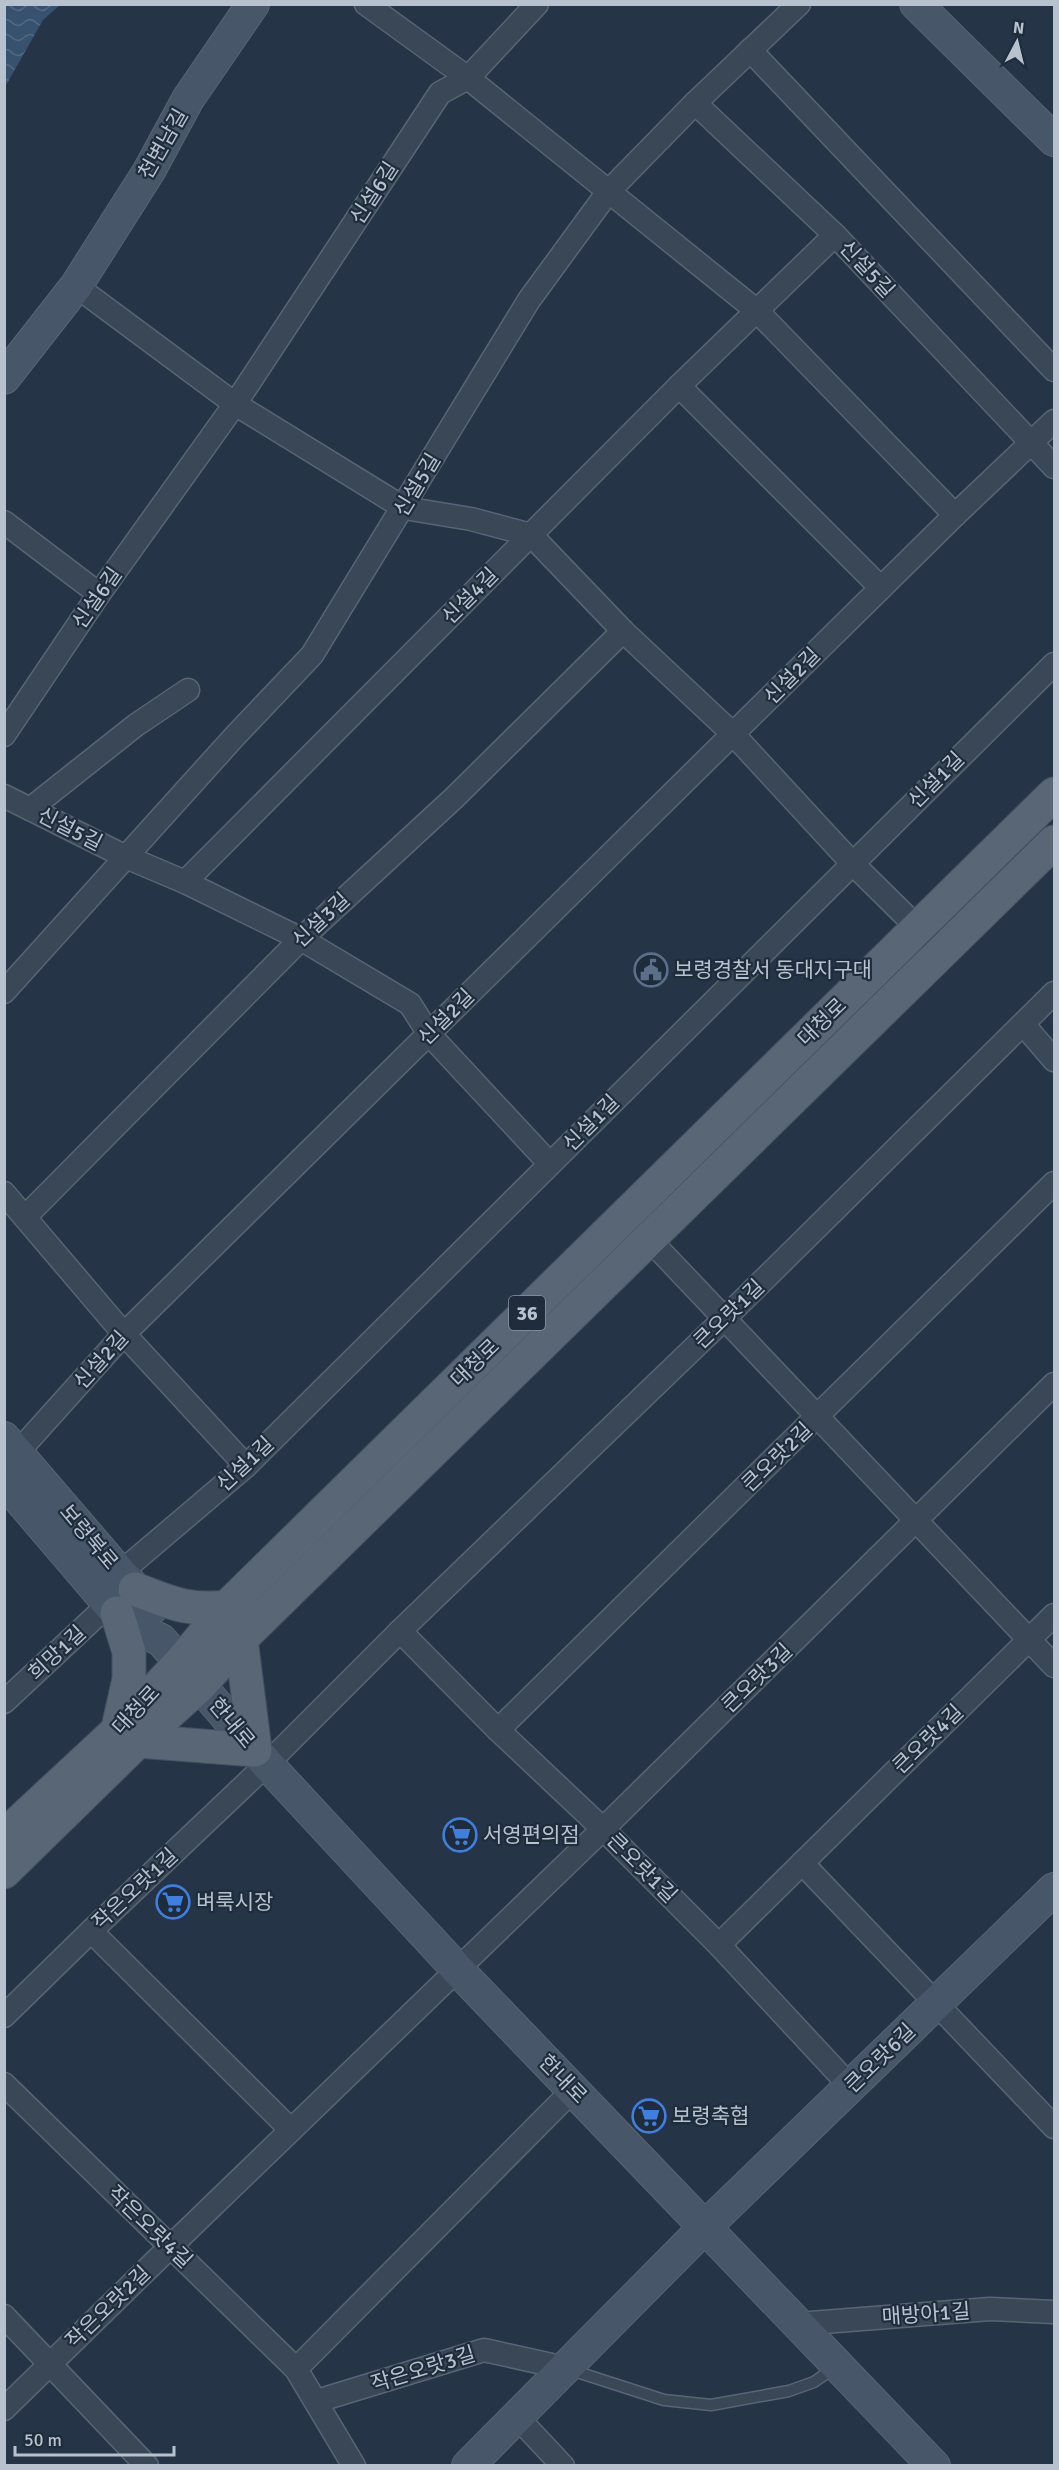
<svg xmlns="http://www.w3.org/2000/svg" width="1059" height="2470" viewBox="0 0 1059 2470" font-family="Signika,'Noto Sans KR',sans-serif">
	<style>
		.water { fill: url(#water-waves) }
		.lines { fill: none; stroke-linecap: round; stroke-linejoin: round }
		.lane-casing { stroke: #586573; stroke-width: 13 }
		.street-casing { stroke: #586573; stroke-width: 25 }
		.secondary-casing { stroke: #586573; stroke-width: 34 }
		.primary-casing { stroke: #43505f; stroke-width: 35 }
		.lane { stroke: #3a4756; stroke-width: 10 }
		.street { stroke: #3a4756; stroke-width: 22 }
		.secondary { stroke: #475669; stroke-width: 32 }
		.primary { stroke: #586676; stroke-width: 33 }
		.labels { text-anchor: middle; stroke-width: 4.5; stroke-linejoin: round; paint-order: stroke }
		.shield { fill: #1e2c3b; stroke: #8a95a3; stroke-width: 1.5 }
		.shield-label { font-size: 20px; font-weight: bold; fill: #b8c2cf }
		.street-label { font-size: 21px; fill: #b8c2cf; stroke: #1e2c3b }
		.poi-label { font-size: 21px; fill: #b8c2cf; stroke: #1e2c3b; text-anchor: start }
	</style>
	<defs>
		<pattern id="water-waves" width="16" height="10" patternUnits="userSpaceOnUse" patternTransform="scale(1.5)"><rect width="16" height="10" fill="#37526f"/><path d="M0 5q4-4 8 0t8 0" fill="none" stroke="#526982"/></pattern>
	</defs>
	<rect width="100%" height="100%" fill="#253547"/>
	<polygon class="water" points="5,4 60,5 43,20 5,87"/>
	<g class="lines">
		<g class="lane-casing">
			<polyline id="lane" points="571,2370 664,2400 711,2405 789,2391 814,2382 834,2368"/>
		</g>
		<g class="street-casing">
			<g id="street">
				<polyline points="366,4 468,78 757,311 955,515"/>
				<polyline points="750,50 1054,370"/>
				<polyline points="695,103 835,235 1054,467"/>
				<polyline points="76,286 235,404 404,508 471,519 531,535 623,631 733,734 852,863 928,938"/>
				<polyline points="679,386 881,588"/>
				<polyline points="4,522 99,594"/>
				<polyline points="4,735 99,594 235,404 440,93 468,78 537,4"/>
				<polyline points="4,796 126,857 185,882 301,939 410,1004 429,1034 550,1164"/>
				<polyline points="30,809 136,725 188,690"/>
				<polyline points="185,882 679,386 835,235"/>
				<polyline points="4,992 235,736 312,655 529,300 608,192 695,103 799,4"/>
				<polyline points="1023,1024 1054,1060"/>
				<polyline points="4,1193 124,1334 246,1466"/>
				<polyline points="26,1216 301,939 454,798 623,631"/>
				<polyline points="649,1239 1054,1666"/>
				<polyline points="18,1452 124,1334 955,515 1054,421"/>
				<polyline points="120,1573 246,1466 1054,664"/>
				<polyline points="400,1631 498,1730 603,1829 719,1945 851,2087"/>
				<polyline points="4,1702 109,1604"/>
				<polyline points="498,1730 1054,1183"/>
				<polyline points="802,1863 1054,2127"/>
				<polyline points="91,1931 291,2130"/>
				<polyline points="719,1945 1054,1615"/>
				<polyline points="4,2016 91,1931 267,1764 400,1631 724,1319 1054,993"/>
				<polyline points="4,2084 296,2369 354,2466"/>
				<polyline points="4,2316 147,2466"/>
				<polyline points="798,2324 990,2309 1054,2312"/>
				<polyline points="296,2369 573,2090"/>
				<polyline points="317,2401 484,2350 565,2368"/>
				<polyline points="4,2409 170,2247 603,1829 1054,1384"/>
				<polyline points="517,2417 563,2466"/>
			</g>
		</g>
		<g class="secondary-casing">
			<g id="secondary">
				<polyline points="916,4 1054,140"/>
				<polyline points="4,378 76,286 149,171 188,99 253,4"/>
				<polyline points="4,1438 120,1573 153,1607"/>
				<polyline points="4,1481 126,1624 161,1640 267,1764 457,1969 934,2466"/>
				<polyline points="468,2466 705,2227 1054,1889"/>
			</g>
		</g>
		<g class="primary-casing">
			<g id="primary">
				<path d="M135 1589C172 1603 186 1611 227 1607"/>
				<polyline points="117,1613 129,1652 129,1679 118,1728"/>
				<polyline points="138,1741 255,1750 241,1639"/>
				<polyline points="4,1836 118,1730 180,1663 227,1607 1054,794"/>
				<polyline points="4,1872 138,1741 200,1685 241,1639 1054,842"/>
			</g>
		</g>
		<use href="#lane" class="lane"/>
		<use href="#street" class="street"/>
		<use href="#secondary" class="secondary"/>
		<use href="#primary" class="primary"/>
	</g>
	<defs>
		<g id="civic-ring" transform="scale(1.725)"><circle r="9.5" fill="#1e2c3b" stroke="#5c6f8a" stroke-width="1.5"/><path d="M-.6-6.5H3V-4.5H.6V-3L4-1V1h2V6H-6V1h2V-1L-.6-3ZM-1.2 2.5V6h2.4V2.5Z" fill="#5c6f8a"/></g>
		<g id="supermarket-ring" transform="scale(1.725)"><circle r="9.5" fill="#1e2c3b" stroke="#3f7fe0" stroke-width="1.5"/><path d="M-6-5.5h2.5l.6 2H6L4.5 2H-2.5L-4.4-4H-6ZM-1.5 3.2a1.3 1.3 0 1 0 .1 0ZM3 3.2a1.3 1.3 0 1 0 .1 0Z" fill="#3f7fe0"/></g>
	</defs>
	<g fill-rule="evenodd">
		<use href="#civic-ring" x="651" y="970"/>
		<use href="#supermarket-ring" x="460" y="1835"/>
		<use href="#supermarket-ring" x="173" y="1902"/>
		<use href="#supermarket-ring" x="649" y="2116"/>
	</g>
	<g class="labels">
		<rect class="shield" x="509" y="1296" width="36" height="34" rx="4.5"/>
		<g class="shield-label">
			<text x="527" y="1320">36</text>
		</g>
		<g class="street-label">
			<text transform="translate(163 144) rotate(-60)" y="7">천변남길</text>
			<text transform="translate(374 193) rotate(-57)" y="7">신설6길</text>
			<text transform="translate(867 269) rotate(47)" y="7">신설5길</text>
			<text transform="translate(417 485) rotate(-59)" y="7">신설5길</text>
			<text transform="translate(470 596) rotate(-45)" y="7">신설4길</text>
			<text transform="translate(97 598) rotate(-55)" y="7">신설6길</text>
			<text transform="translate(792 676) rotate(-45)" y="7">신설2길</text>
			<text transform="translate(936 780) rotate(-45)" y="7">신설1길</text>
			<text transform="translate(70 829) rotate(27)" y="7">신설5길</text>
			<text transform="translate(321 920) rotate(-43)" y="7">신설3길</text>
			<text transform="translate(446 1017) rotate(-45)" y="7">신설2길</text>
			<text transform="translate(822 1022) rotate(-44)" y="7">대청로</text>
			<text transform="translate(591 1123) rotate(-45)" y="7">신설1길</text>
			<text transform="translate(729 1314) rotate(-44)" y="7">큰오랏1길</text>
			<text transform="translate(101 1360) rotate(-48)" y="7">신설2길</text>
			<text transform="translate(475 1363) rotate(-44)" y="7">대청로</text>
			<text transform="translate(777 1457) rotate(-44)" y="7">큰오랏2길</text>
			<text transform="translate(245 1464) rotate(-43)" y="7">신설1길</text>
			<text transform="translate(89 1537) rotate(50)" y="7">보령북로</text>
			<text transform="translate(57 1653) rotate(-43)" y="7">희망1길</text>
			<text transform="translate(757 1678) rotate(-44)" y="7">큰오랏3길</text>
			<text transform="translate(136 1710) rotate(-47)" y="7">대청로</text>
			<text transform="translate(232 1723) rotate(50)" y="7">한내로</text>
			<text transform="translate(928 1739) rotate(-44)" y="7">큰오랏4길</text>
			<text transform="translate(642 1868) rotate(45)" y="7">큰오랏1길</text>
			<text transform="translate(135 1889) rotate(-43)" y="7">작은오랏1길</text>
			<text transform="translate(880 2058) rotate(-44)" y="7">큰오랏6길</text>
			<text transform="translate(563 2079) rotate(46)" y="7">한내로</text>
			<text transform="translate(150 2227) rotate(44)" y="7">작은오랏4길</text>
			<text transform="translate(108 2307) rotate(-44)" y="7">작은오랏2길</text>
			<text transform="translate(926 2314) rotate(-4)" y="7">매방아1길</text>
			<text transform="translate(423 2369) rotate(-17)" y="7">작은오랏3길</text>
		</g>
		<g class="poi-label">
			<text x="674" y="977">보령경찰서 동대지구대</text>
			<text x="483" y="1842">서영편의점</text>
			<text x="196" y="1909">벼룩시장</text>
			<text x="672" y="2123">보령축협</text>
		</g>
	</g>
	<rect width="1059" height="2470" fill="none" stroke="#b8c2cf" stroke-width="12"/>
	<g transform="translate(1017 42) rotate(7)" stroke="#1e2c3b" stroke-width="4.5" paint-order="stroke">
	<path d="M0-4.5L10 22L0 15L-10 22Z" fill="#b8c2cf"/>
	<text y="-9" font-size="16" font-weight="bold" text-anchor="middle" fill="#b8c2cf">N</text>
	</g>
	<path d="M15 2446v9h159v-9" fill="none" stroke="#b8c2cf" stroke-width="3"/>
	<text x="24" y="2446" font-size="18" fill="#b8c2cf" stroke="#1e2c3b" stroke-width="4.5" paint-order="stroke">50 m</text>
</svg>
